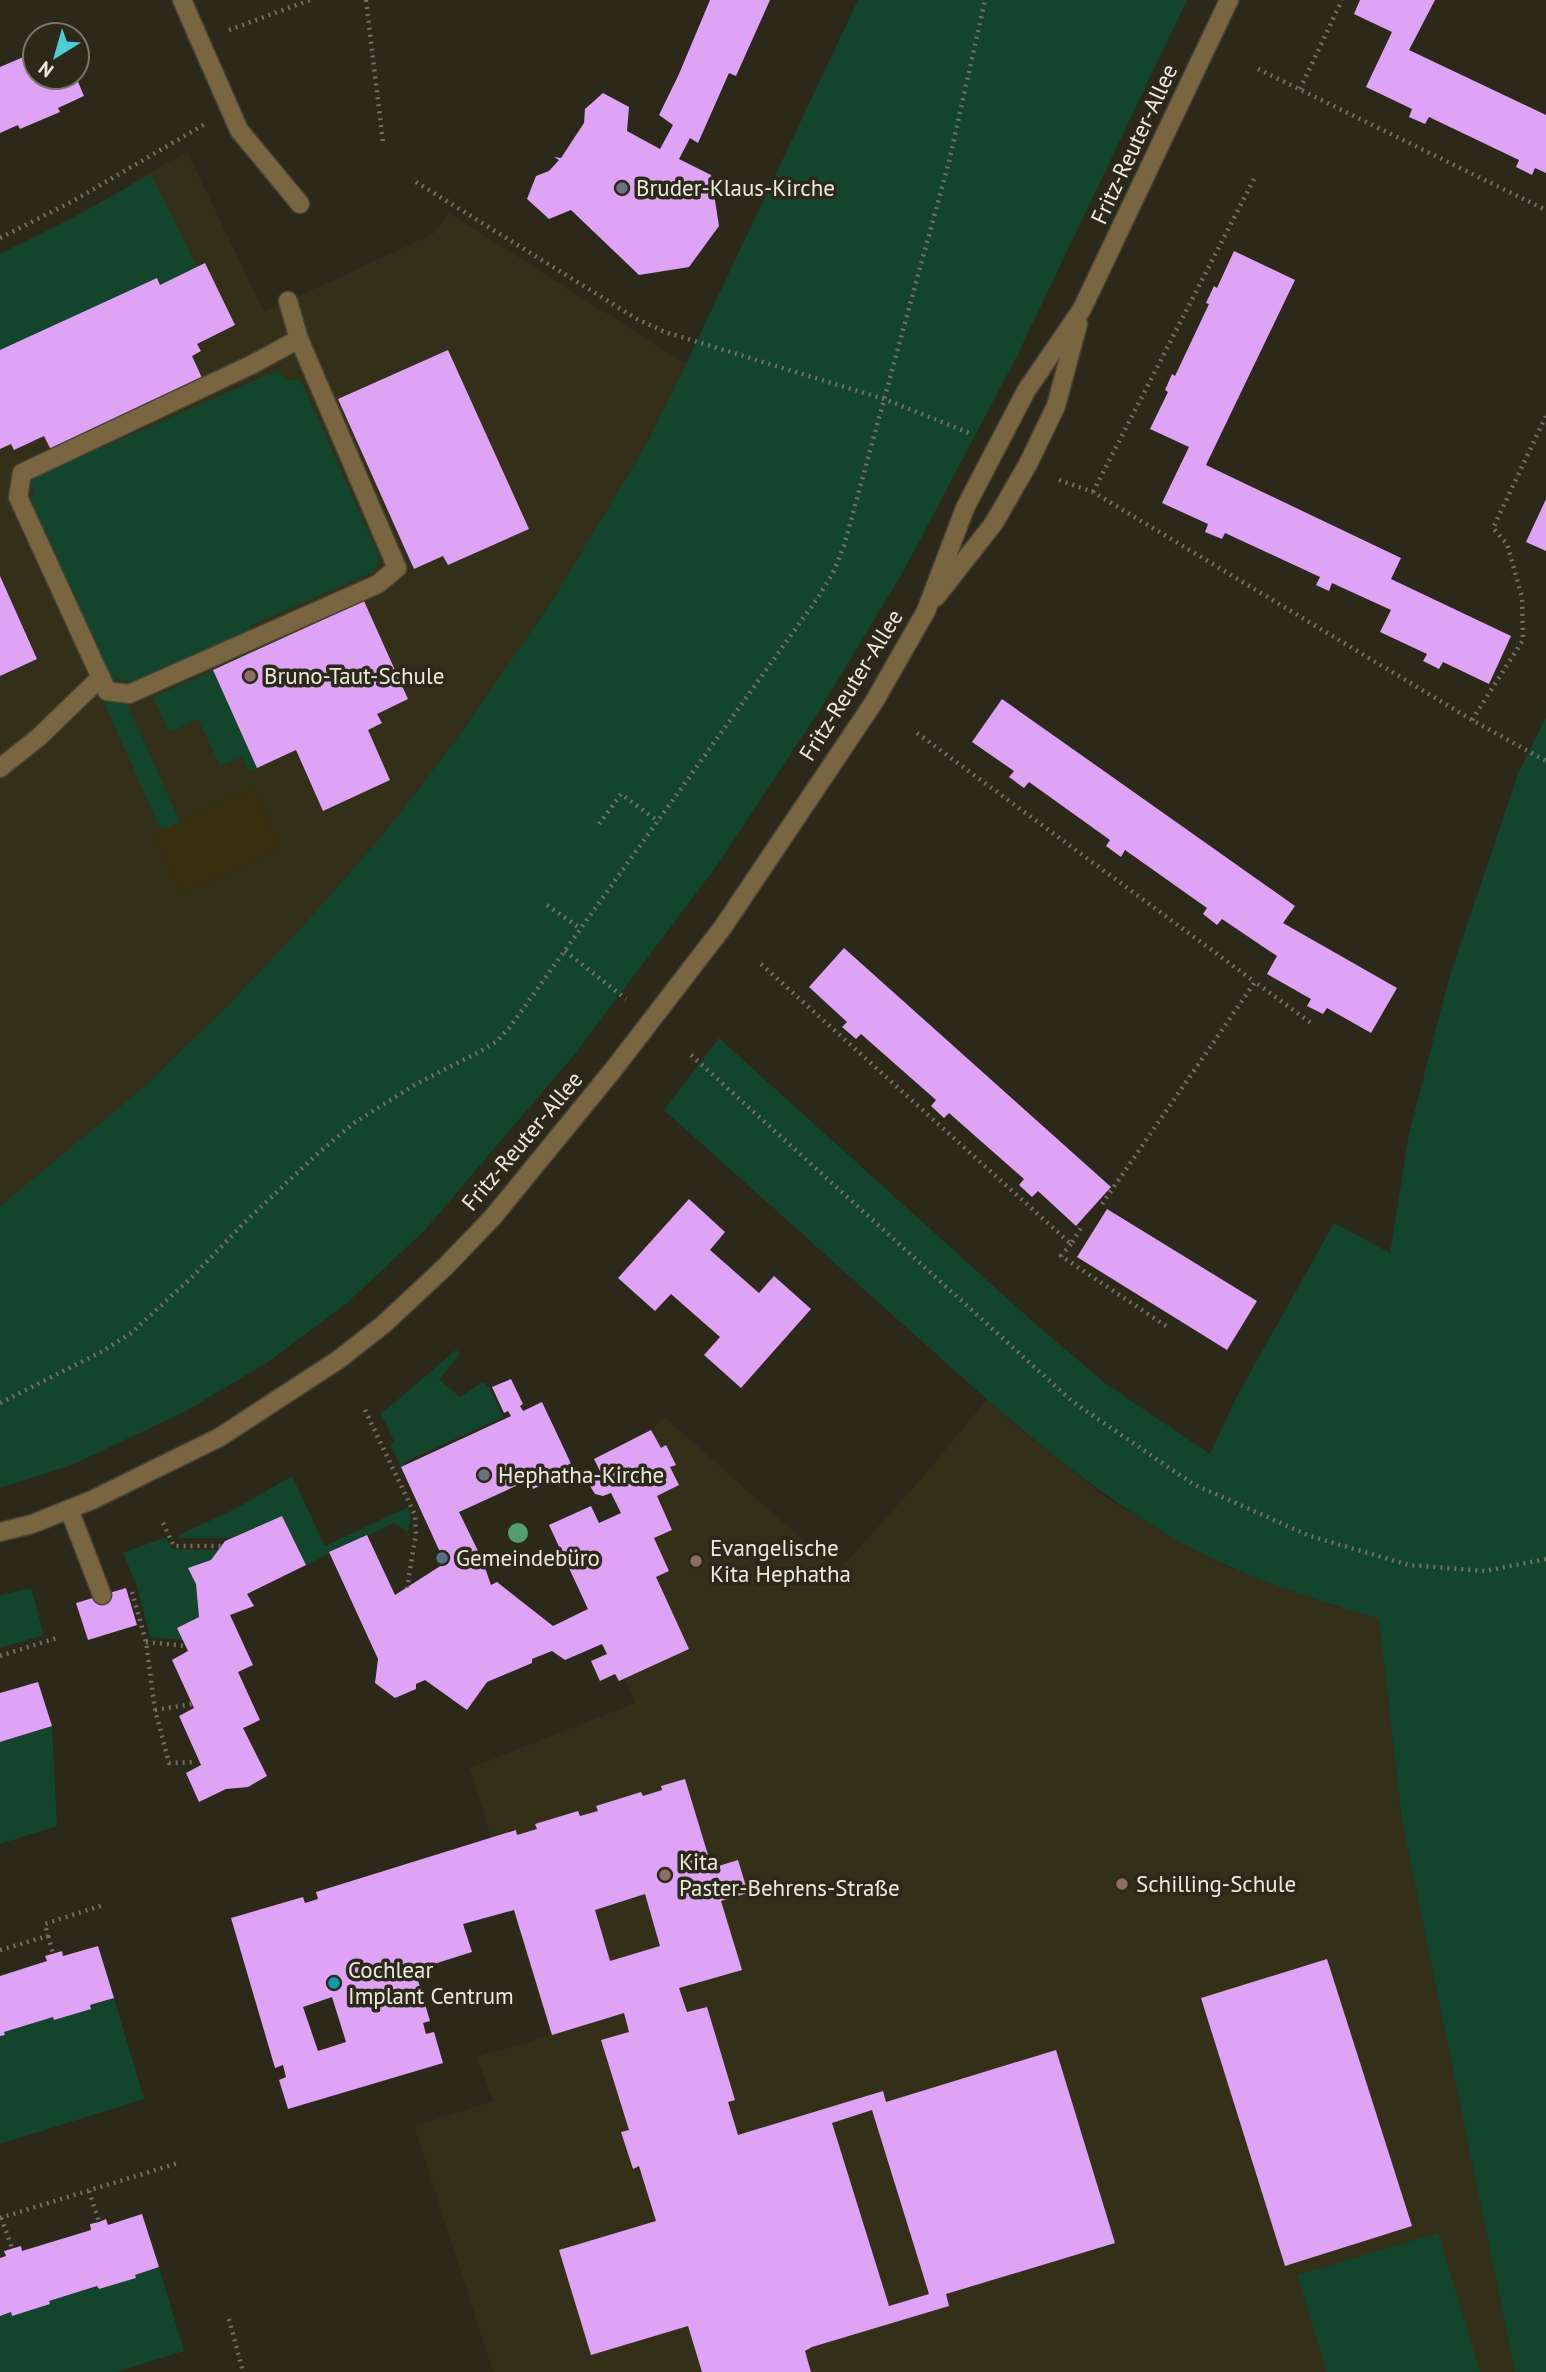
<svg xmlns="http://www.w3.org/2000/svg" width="1546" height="2372" viewBox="0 0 1546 2372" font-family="'PT Sans',sans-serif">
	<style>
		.built { fill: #342f19 }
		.green { fill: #13452d }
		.sand { fill: #372f0e }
		.building { fill: #dea3f4; fill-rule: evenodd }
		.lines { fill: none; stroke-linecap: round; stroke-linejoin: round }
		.minor-casing { stroke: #474336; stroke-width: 21 }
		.path { stroke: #736f63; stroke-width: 4.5; stroke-dasharray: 2 5; stroke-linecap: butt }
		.minor { stroke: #7a6541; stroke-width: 18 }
		.tree { fill: #539e71 }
		.worship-dot { fill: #6b7280; stroke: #2c281a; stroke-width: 2.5 }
		.education-dot { fill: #8d6e63; stroke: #2c281a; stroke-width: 2.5 }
		.service-dot { fill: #5c6f8a; stroke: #2c281a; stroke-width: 2.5 }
		.culture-dot { fill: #0f9aa8; stroke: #2c281a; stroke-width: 2.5 }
		.labels { text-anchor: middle; stroke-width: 7; stroke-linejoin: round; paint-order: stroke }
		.street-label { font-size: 23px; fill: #eceae0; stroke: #2c281a }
		.poi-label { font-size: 23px; fill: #eceae0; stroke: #2c281a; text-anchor: start }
	</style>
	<rect width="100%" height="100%" fill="#2c281a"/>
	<g class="built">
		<polygon points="187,151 264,312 433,234 449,213 686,364 647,443 550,604 450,748 381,837 308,920 228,1005 140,1090 0,1206 0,254 89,209"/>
		<polygon points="987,1399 1020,1429 1106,1497 1170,1536 1224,1565 1332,1605 1379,1619 1402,1821 1515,2372 493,2372 414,2126 493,2101 477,2057 551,2035 470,1768 635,1703 625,1679 619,1681 615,1674 600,1681 591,1661 607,1654 602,1644 579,1615 578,1613 587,1608 549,1525 591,1506 599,1523 621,1513 611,1493 603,1496 595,1494 590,1486 593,1477 601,1473 665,1417 838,1571 922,1478"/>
	</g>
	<g class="green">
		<polygon points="858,0 1187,0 1016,358 904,570 821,708 718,864 574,1055 424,1231 346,1304 268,1362 184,1412 72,1465 0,1488 0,1206 140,1090 228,1005 308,920 381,837 450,748 550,604 647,443 686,364"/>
		<polygon points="151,174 197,267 160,285 157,279 0,350 0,254 67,221"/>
		<path d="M278 370C283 379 290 382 300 379L378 554 377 566 373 572 250 626 252 632 135 684 120 679 114 674 180 822 161 830 15 504 35 495 28 480Z"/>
		<polygon points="213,670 257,768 249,771 242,757 220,766 198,719 169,732 153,697"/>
		<path d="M1546 717V2372H1515L1402 1821 1379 1619C1307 1597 1234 1574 1168 1535 1075 1480 996 1408 916 1336 832 1261 748 1185 664 1110L719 1038 1032 1321 1106 1384 1210 1454 1236 1398 1334 1223 1390 1253 1409 1134 1449 978 1518 774Z"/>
		<polygon points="456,1350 460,1353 439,1380 460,1397 483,1382 490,1388 503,1417 403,1463 404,1466 401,1467 390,1444 394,1441 381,1414"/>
		<polygon points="292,1476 325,1546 408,1507 411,1517 408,1532 394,1523 306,1565 282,1516 230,1538 180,1538 179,1535 237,1508"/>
		<polygon points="166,1537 172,1549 218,1550 211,1560 188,1568 196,1584 199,1617 177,1628 183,1640 150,1637 137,1586 123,1553"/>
		<polygon points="31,1588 44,1635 0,1648 0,1595"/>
		<polygon points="52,1726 57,1826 0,1844 0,1742"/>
		<polygon points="114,1998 144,2099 0,2144 0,2036 5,2035 4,2032 53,2017 54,2020"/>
		<polygon points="1438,2233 1480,2372 1327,2372 1297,2275"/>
		<polygon points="159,2267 184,2351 116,2372 0,2372 0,2316 11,2312 13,2315 49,2304 49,2301 97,2286 99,2289 135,2278 135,2275"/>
	</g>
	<polygon class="sand" points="253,788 280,848 182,894 154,834"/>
	<g class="building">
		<polygon points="710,0 770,0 736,76 729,73 698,143 690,138 679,159 711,175 719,226 689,267 639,275 571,210 549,219 527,199 536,176 549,171 559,160 554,157 561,158 584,123 585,109 603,93 629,107 627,131 660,149 673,125 659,115 679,74"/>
		<polygon points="1360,0 1435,0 1409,50 1546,115 1546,173 1535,168 1532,175 1516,167 1519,160 1429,117 1425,124 1409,117 1412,109 1366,87 1392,32 1354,14"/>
		<polygon points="35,52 35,77 76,77 84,96 58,108 60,112 20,129 18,125 0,133 0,67"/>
		<polygon points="1234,251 1295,280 1206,465 1401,558 1391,579 1511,636 1489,684 1443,662 1439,669 1423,661 1427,654 1380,632 1391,610 1332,583 1329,591 1316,585 1320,577 1225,533 1222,539 1205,532 1208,524 1162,503 1189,447 1150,429 1168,392 1165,390 1172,374 1175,376 1209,304 1206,303 1214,286 1217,288"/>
		<polygon points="205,263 235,325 197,344 201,351 192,356 203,380 52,452 44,436 14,450 11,444 0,449 0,350 157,278 160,285"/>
		<polygon points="448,350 529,529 448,565 443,556 414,569 338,399"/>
		<polygon points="1546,499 1546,551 1526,542"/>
		<polygon points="0,576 37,659 0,676"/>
		<polygon points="364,601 408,699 377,714 382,723 368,730 390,780 323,811 296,750 257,768 213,670"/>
		<polygon points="1002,699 1295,906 1283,923 1397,988 1371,1033 1327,1008 1323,1014 1307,1006 1311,999 1267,974 1277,956 1222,919 1217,925 1203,914 1207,908 1125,850 1121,857 1106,846 1110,840 1029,782 1024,788 1009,777 1014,771 972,742"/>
		<polygon points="844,948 1111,1187 1076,1226 1038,1191 1032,1197 1019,1185 1024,1179 949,1113 944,1118 931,1106 936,1100 861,1034 856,1039 842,1027 847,1022 809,987"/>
		<polygon points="689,1199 725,1232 710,1250 759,1293 774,1276 811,1309 741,1388 704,1355 720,1337 671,1294 655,1311 618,1278"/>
		<polygon points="1107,1209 1257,1301 1227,1350 1077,1257"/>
		<polygon points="511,1379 523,1404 520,1406 523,1411 542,1402 574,1470 533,1489 529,1480 459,1512 482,1559 491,1585 497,1582 553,1626 588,1609 549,1525 591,1506 599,1523 621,1513 611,1493 603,1496 595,1494 590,1486 593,1477 601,1473 594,1459 651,1430 661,1448 666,1445 676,1465 670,1467 679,1485 657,1496 672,1530 654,1538 669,1571 656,1577 689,1649 619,1681 615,1674 600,1681 591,1661 607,1654 602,1644 565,1660 552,1651 532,1659 532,1663 487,1682 467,1710 425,1680 416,1684 416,1689 395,1698 375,1683 378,1659 329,1552 367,1535 395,1595 445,1563 401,1467 511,1416 508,1411 504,1413 492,1387"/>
		<polygon points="282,1516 306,1565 247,1594 254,1606 230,1615 253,1665 238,1672 260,1720 243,1728 267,1776 248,1787 226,1789 199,1802 186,1773 201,1765 179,1716 194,1708 172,1660 188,1651 177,1628 199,1617 196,1584 188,1568 211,1560 225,1541"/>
		<polygon points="126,1588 137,1625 88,1640 76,1603"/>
		<polygon points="38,1682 52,1726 0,1742 0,1693"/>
		<path d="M685 1779 712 1868 738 1860 748 1893 721 1901 742 1970 679 1988 687 2012 707 2007 735 2100 728 2102 738 2135 883 2091 886 2102 1056 2050 1115 2243 946 2294 949 2306 812 2347 805 2351 811 2372H702L688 2326 591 2355 559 2250 656 2221 639 2166 633 2169 621 2132 629 2130 601 2040 629 2032 624 2013 552 2035 514 1910 463 1924 472 1952 415 1970 430 2021 423 2023 426 2034 434 2032 443 2063 288 2109 279 2080 286 2077 283 2065 275 2068 231 1918 303 1897 305 1903 318 1899 316 1892 516 1830 517 1835 537 1829 535 1824 578 1811 580 1816 598 1811 596 1806 641 1792 643 1796 662 1790 661 1786ZM645 1894 660 1946 610 1961 595 1910ZM332 1997 346 2042 318 2051 303 2007ZM872 2110 929 2294 889 2306 832 2123Z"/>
		<polygon points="98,1946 114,1998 90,2005 91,2009 54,2020 53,2017 4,2032 5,2035 0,2036 0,1976 47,1961 45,1956 62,1951 63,1956"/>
		<polygon points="1327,1959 1412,2226 1285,2266 1201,1998"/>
		<polygon points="142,2214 159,2267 135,2275 136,2278 99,2289 97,2286 49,2301 50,2304 12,2316 11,2312 0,2316 0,2258 6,2256 4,2251 21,2246 22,2251 91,2230 90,2224 99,2222 106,2219 108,2225"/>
	</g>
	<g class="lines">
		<g class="minor-casing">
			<g id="minor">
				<polyline points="182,0 239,130 300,204"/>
				<polyline points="288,301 299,339"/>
				<polygon points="299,339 397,568 378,584 129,694 107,691 18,497 22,473 251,365"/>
				<polyline points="936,597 994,523 1028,464 1056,406 1078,324"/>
				<polyline points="0,768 39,737 101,677"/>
				<polyline points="69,1509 102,1595"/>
				<polyline points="0,1532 32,1524 92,1500 220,1437 338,1360 384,1324 446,1266 493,1217 613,1070 723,927 874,702 926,611 965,508 1026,391 1082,309 1229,0"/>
			</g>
		</g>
		<g class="path">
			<polyline points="366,0 383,142"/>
			<polyline points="229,30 310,0"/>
			<polyline points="1258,69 1546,210"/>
			<polyline points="1300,89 1342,0"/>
			<polyline points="416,182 637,319 665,332 884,399 972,434"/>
			<polyline points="0,238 73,201 205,124"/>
			<polyline points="1059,480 1093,492 1472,720 1546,761"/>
			<polyline points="1093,492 1255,177"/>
			<polyline points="1472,720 1523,640 1522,597 1507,544 1493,528 1546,416"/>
			<polyline points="917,733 1255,982"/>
			<polyline points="599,824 621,794 659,822"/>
			<polyline points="547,905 581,929"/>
			<polyline points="565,951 626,999"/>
			<polyline points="761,964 1071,1244 1081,1228"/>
			<polyline points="691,1055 1073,1402 1193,1484 1310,1536 1409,1565 1485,1571 1546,1559"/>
			<polyline points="1102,1204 1255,982 1311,1023"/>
			<polyline points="1071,1244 1061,1256 1169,1328"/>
			<polyline points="0,1403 103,1351 131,1333 192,1277 246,1221 316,1155 354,1123 416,1084 479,1052 497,1041 510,1027 817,599 833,573 844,546 949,162 985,0"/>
			<polyline points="365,1410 415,1515 416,1534 407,1588"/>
			<polyline points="163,1523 174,1546 221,1546"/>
			<polyline points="132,1592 146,1642 155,1710 169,1763 195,1762"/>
			<polyline points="146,1642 185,1646"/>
			<polyline points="0,1656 60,1637"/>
			<polyline points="155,1710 192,1704"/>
			<polyline points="48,1936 53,1953"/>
			<polyline points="0,1950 48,1936 45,1924 103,1905"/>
			<polyline points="89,2191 99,2222"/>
			<polyline points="0,2218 178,2163"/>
			<polyline points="1,2218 12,2248"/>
			<polyline points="229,2319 243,2372"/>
		</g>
		<use href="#minor" class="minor"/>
	</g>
	<circle class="tree" cx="518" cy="1533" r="10"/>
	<g class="worship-dot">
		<circle cx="622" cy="188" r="7"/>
		<circle cx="484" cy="1475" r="7"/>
	</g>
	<g class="education-dot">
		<circle cx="250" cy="676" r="7"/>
		<circle cx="696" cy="1561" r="7"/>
		<circle cx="665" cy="1875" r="7"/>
		<circle cx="1122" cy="1884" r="7"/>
	</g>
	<circle class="service-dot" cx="442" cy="1558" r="7"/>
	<circle class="culture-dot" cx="334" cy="1983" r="7"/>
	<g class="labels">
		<g class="street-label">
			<text transform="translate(1134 144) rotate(-65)" y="8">Fritz-Reuter-Allee</text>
			<text transform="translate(851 685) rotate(-58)" y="8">Fritz-Reuter-Allee</text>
			<text transform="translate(522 1141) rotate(-50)" y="8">Fritz-Reuter-Allee</text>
		</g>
		<g class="poi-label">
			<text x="636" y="196">Bruder-Klaus-Kirche</text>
			<text x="264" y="684">Bruno-Taut-Schule</text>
			<text x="498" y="1483">Hephatha-Kirche</text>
			<text x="710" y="1556">Evangelische<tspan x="710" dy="26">Kita Hephatha</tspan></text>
			<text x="456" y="1566">Gemeindebüro</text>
			<text x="679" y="1870">Kita<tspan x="679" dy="26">Paster-Behrens-Straße</tspan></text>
			<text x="1136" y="1892">Schilling-Schule</text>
			<text x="348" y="1978">Cochlear<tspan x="348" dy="26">Implant Centrum</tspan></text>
		</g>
	</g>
	<g transform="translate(56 56) rotate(217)"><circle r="33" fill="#2c281a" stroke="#797669" stroke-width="2"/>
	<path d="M0-5L12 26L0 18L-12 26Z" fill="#51ccd4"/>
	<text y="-10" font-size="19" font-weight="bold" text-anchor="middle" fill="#eceae0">N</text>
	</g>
</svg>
